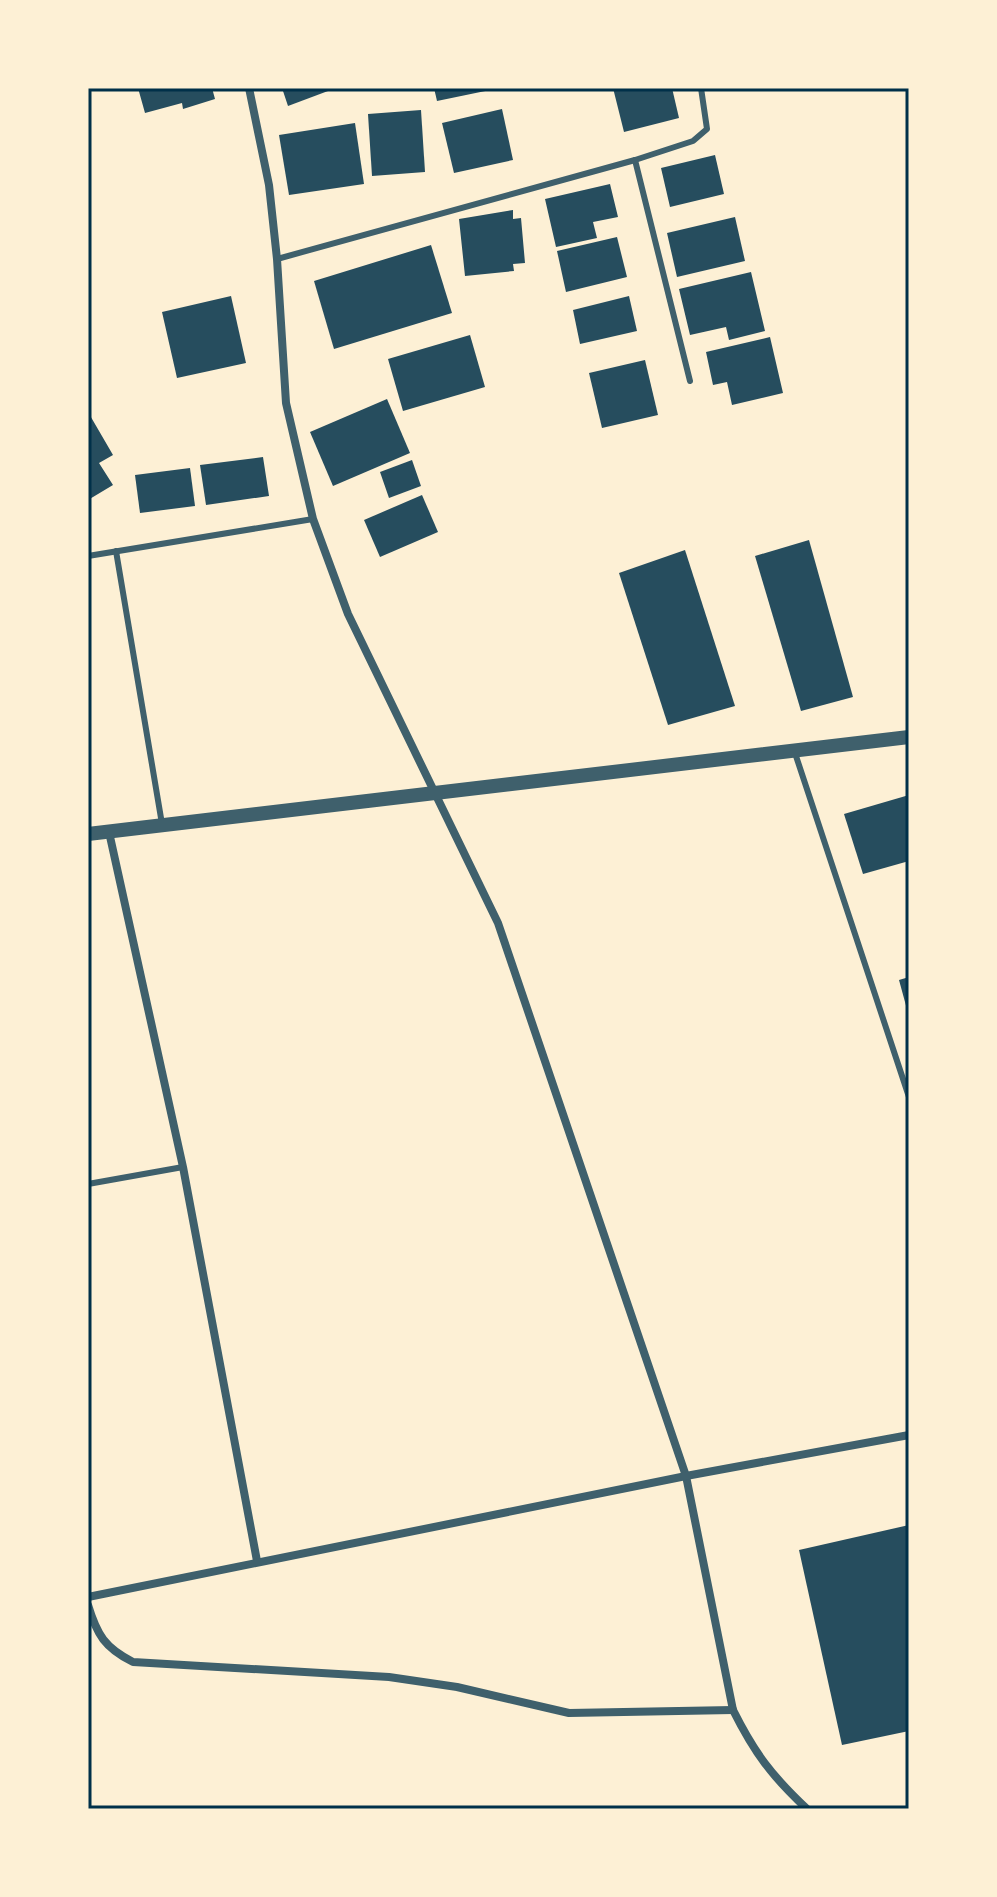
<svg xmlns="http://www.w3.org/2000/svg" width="997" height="1897" viewBox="0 0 997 1897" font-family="'Nunito Sans',sans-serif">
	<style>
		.building { fill: #264d5e }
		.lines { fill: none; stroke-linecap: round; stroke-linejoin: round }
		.service { stroke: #3f606c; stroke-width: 6 }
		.minor { stroke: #3f606c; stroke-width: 8 }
		.tertiary { stroke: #3f606c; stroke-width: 14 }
		.neatline { fill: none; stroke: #003049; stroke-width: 3 }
	</style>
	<rect width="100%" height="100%" fill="#fdf0d5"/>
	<g class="building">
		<polygon points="138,88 212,88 215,99 183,109 182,103 145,113"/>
		<polygon points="282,88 336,88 288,106"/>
		<polygon points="434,88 494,88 495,89 437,101"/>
		<polygon points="613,88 672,88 679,118 624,132"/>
		<polygon points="502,109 513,160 454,173 442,123"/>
		<polygon points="421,110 425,172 372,176 368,114"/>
		<polygon points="355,123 364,184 289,195 279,135"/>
		<polygon points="715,155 724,194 670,207 661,168"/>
		<polygon points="610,184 618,217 593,222 597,238 556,247 545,199"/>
		<polygon points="513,210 513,219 521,218 525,263 513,264 514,271 465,276 459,219"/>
		<polygon points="735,217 745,261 677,277 667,233"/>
		<polygon points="617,237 627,277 566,292 557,251"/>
		<polygon points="431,245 452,313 334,349 314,281"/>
		<polygon points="751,272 765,331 729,340 726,327 690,335 679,289"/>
		<polygon points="231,296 246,363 177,378 162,312"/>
		<polygon points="629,296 637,331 580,344 573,310"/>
		<polygon points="470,335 485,387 403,411 388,359"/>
		<polygon points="770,337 783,393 732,405 727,382 713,385 706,352"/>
		<polygon points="645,360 658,415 602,428 589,373"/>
		<polygon points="387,399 410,453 333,486 310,432"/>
		<polygon points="88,412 113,455 99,463 113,485 88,500"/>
		<polygon points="263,457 269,496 206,505 200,465"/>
		<polygon points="412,460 421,486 389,498 380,472"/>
		<polygon points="190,468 195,506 140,513 135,475"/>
		<polygon points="422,495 438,532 380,557 364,520"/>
		<polygon points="809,540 853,697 801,711 755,556"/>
		<polygon points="685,550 735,706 668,725 619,573"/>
		<polygon points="909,795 909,861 863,874 844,814"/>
		<polygon points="909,977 909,1012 908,1013 899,980"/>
		<polygon points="909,1525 909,1731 842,1745 799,1550"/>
	</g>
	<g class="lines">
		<g class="service">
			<polyline points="635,160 690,381"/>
			<polyline points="277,259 635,160 693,141 707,129 701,88"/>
			<polyline points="116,551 162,824"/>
			<polyline points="88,556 313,519"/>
			<polyline points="794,750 909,1097"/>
			<polyline points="88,1184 183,1167"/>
		</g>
		<g class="minor">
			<path d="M249 88 269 185 277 259 286 403 313 519 348 614 498 923 686 1476 733 1710C755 1754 772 1776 807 1809"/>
			<polyline points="109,832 183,1167 257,1561"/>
			<polyline points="88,1597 686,1476 909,1435"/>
			<path d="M88 1605C97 1635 105 1648 133 1662L389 1677 457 1687 569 1713 733 1710"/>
		</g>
		<polyline class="tertiary" points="88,834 909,737"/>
	</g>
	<rect width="997" height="1897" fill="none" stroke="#fdf0d5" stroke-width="180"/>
	<rect x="90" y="90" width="817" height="1717" class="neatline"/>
</svg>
